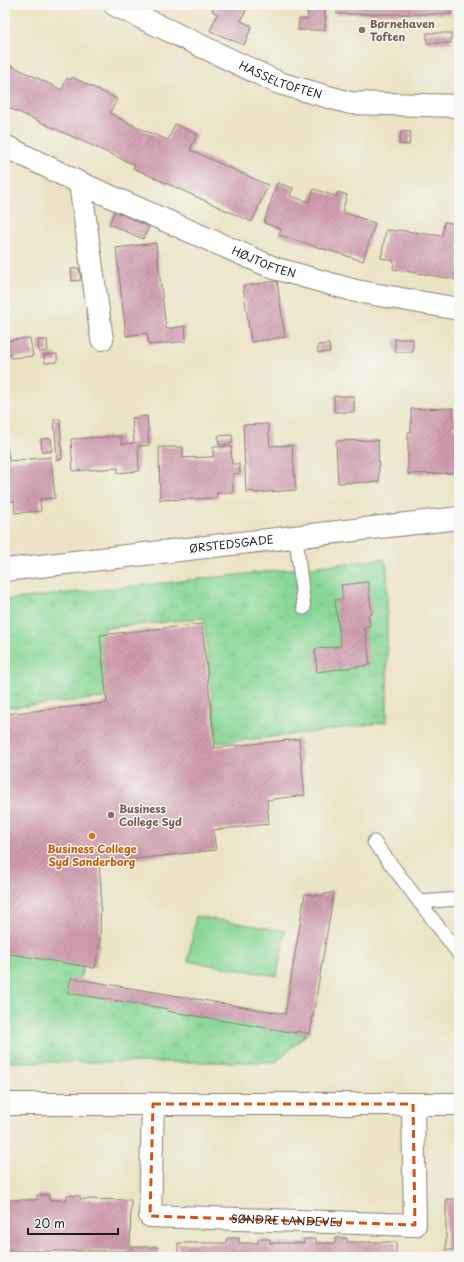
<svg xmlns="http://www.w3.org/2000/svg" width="464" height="1262" viewBox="0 0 464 1262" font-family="'Playpen Sans',sans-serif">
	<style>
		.park { fill: url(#park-tufts); stroke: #527a59 }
		.garden { fill: #89d796; stroke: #527a59 }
		.building { fill: url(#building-hatch) }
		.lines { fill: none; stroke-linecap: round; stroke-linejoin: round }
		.lane-casing { stroke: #848070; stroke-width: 15 }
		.street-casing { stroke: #848070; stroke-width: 24 }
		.secondary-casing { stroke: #848070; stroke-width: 24 }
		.lane { stroke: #fff; stroke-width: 13 }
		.street { stroke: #fff; stroke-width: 22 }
		.secondary { stroke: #fff; stroke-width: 22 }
		.marked { fill: none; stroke: #d4530e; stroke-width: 3; stroke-dasharray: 8 5; stroke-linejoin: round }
		.education-dot { fill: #8d6e63; stroke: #f6f6f2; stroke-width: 1.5 }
		.food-dot { fill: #e8710a; stroke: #f6f6f2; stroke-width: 1.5 }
		.labels { text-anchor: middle; stroke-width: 3; stroke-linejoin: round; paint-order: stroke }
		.education-label { font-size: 11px; font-weight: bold; fill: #785e54; stroke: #f6f6f2; text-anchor: start }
		.street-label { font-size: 11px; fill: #1c1c1c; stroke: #f6f6f2 }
		.food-label { font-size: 11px; font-weight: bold; fill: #c56008; stroke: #f6f6f2 }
	</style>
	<defs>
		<pattern id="park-tufts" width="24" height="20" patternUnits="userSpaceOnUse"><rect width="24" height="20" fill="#89d796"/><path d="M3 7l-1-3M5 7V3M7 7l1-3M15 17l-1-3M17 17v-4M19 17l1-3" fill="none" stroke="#76b881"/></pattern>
		<pattern id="building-hatch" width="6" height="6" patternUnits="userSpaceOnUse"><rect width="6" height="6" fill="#d09caf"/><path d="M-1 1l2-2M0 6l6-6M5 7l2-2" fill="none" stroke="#a87e8e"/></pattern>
	</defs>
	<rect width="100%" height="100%" fill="#f6f6f2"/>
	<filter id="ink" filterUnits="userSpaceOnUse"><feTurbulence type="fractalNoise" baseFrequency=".025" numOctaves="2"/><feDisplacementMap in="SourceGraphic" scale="8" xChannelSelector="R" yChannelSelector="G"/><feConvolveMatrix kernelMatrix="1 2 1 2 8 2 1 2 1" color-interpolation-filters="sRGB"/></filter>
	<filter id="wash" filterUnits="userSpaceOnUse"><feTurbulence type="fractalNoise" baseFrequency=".012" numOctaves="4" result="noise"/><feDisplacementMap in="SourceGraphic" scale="16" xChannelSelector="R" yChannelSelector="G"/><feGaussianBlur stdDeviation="0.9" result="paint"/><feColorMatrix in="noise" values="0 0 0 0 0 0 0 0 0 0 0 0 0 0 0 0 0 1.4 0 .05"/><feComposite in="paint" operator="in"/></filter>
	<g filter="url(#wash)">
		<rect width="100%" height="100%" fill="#ebe3c4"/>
		<g class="park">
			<polygon points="385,559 387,569 387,722 299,734 217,743 204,618 104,628 111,697 5,708 5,600"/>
			<polygon points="5,942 84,962 77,993 307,1034 276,1062 5,1062"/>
		</g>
		<polygon class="garden" points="196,916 285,931 277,976 188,961"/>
		<g id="blocks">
			<g class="building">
				<polygon points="215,5 240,5 247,8 241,21 252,26 244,45 210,31 217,14 212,11"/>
				<rect x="337" y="5" width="114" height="9"/>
				<polygon points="307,8 325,8 325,30 298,30 299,19 308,19"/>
				<rect x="427" y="33" width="24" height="10"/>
				<polygon points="6,63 62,90 67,78 71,80 72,77 117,99 110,113 136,127 168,140 175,124 197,134 190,150 268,185 252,222 133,168 135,165 5,106 5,64"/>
				<polygon points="401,131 411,132 409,145 399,144"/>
				<polygon points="277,183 293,188 290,196 309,202 314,189 337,197 338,192 347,195 342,212 375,223 363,261 279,235 281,229 264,223"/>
				<polygon points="115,211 149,227 143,239 109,224"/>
				<polygon points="444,222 459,224 459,280 393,269 394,261 381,258 386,230 398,231 398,230 442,236"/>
				<polygon points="156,243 166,329 185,326 186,341 149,345 147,333 126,336 116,248"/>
				<polygon points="79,268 81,280 72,281 71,269"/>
				<polygon points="277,281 285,337 251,342 243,286"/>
				<polygon points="30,338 33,356 11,358 10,354 5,355 5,341"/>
				<rect x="395" y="339" width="18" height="13"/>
				<polygon points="38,340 47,340 48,351 39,352"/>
				<polygon points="329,344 330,352 318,353 318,345"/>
				<polygon points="57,354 57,362 45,363 44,355"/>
				<rect x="334" y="396" width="20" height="16"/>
				<polygon points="453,408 454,429 459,430 459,473 408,474 408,432 411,432 411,409"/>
				<polygon points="147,416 149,445 138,446 139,471 118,473 118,468 73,471 71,439 121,436 122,444 134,443 132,418"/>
				<polygon points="54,419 60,419 62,459 57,460"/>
				<polygon points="268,424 270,446 292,445 296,490 254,493 254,491 246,492 243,425"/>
				<polygon points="232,435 233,443 219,445 218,436"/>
				<polygon points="51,438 52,451 42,452 41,439"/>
				<polygon points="378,440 379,482 338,483 336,441"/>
				<polygon points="5,445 7,445 9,461 51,457 55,498 40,499 41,511 15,513 14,501 9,502 7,481 5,481"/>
				<polygon points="231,446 232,464 239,464 240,473 233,474 233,493 217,493 217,498 160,500 159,447 183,447 183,458 213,457 213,447"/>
				<polygon points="368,582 372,614 368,615 370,626 365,627 370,665 317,672 315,649 341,646 335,600 343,599 341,585"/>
				<polygon points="202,624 215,748 299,739 305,795 267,800 269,824 213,830 216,850 99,863 101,889 100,941 95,968 5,953 5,714 107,703 100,635"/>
				<polygon points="334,892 310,1034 296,1031 296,1033 167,1011 168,1009 68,993 71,978 285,1014 305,894 319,896"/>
				<polygon points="37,1195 49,1195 49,1200 67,1200 67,1195 80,1196 80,1199 131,1200 130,1247 158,1247 157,1257 128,1257 128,1251 5,1251 5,1200 37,1200"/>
				<rect x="446" y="1199" width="13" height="51"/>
				<polygon points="227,1238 239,1238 239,1243 258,1243 258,1239 270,1239 270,1243 304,1243 304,1239 316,1239 316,1243 335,1243 335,1238 347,1238 347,1242 396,1242 396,1257 178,1257 178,1243 227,1243"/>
			</g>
		</g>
	</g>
	<g filter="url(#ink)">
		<use href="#blocks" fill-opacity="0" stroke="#848070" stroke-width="1"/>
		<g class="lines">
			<g class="lane-casing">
				<g id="lane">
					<polyline points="296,537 304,608"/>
					<polyline points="374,842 459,954"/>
					<polyline points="419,902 459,899"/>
				</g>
			</g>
			<g class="street-casing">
				<g id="street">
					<path id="s1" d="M115 5 279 83 350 103 459 106"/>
					<path id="s2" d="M5 146 80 183 274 268 356 291 459 309"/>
					<polyline points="80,183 102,339"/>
					<path id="s3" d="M5 570 459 518"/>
					<path id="s4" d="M153 1104 150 1216 415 1225 413 1104"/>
				</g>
			</g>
			<g class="secondary-casing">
				<polyline id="secondary" points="5,1104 459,1104"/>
			</g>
			<use href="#lane" class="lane"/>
			<use href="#street" class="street"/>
			<use href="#secondary" class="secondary"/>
		</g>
	</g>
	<path class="marked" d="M153 1104H413L415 1225 150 1216Z"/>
	<g class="education-dot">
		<circle cx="362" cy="30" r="4"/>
		<circle cx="111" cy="815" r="4"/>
	</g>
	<circle class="food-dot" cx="92" cy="836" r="4"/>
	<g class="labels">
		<g class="education-label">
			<text x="370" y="28">Børnehaven<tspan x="370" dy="13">Toften</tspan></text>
			<text x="119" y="813">Business<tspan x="119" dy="13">College Syd</tspan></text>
		</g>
		<g class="street-label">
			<text dy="4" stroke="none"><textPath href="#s1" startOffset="182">HASSELTOFTEN</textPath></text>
			<text dy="4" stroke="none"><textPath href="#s2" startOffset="284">HØJTOFTEN</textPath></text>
			<text dy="4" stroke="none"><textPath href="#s3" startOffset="228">ØRSTEDSGADE</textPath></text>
			<text dy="4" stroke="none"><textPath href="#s4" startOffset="249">SØNDRE LANDEVEJ</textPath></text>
		</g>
		<g class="food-label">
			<text x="92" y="853">Business College<tspan x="92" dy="13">Syd Sønderborg</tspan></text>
		</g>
	</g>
	<rect width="464" height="1262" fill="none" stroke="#f6f6f2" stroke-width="20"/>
	<path d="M28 1228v6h90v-6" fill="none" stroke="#1c1c1c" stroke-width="2"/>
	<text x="34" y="1228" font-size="12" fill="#1c1c1c" stroke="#f6f6f2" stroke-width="3" paint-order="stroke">20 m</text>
</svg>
